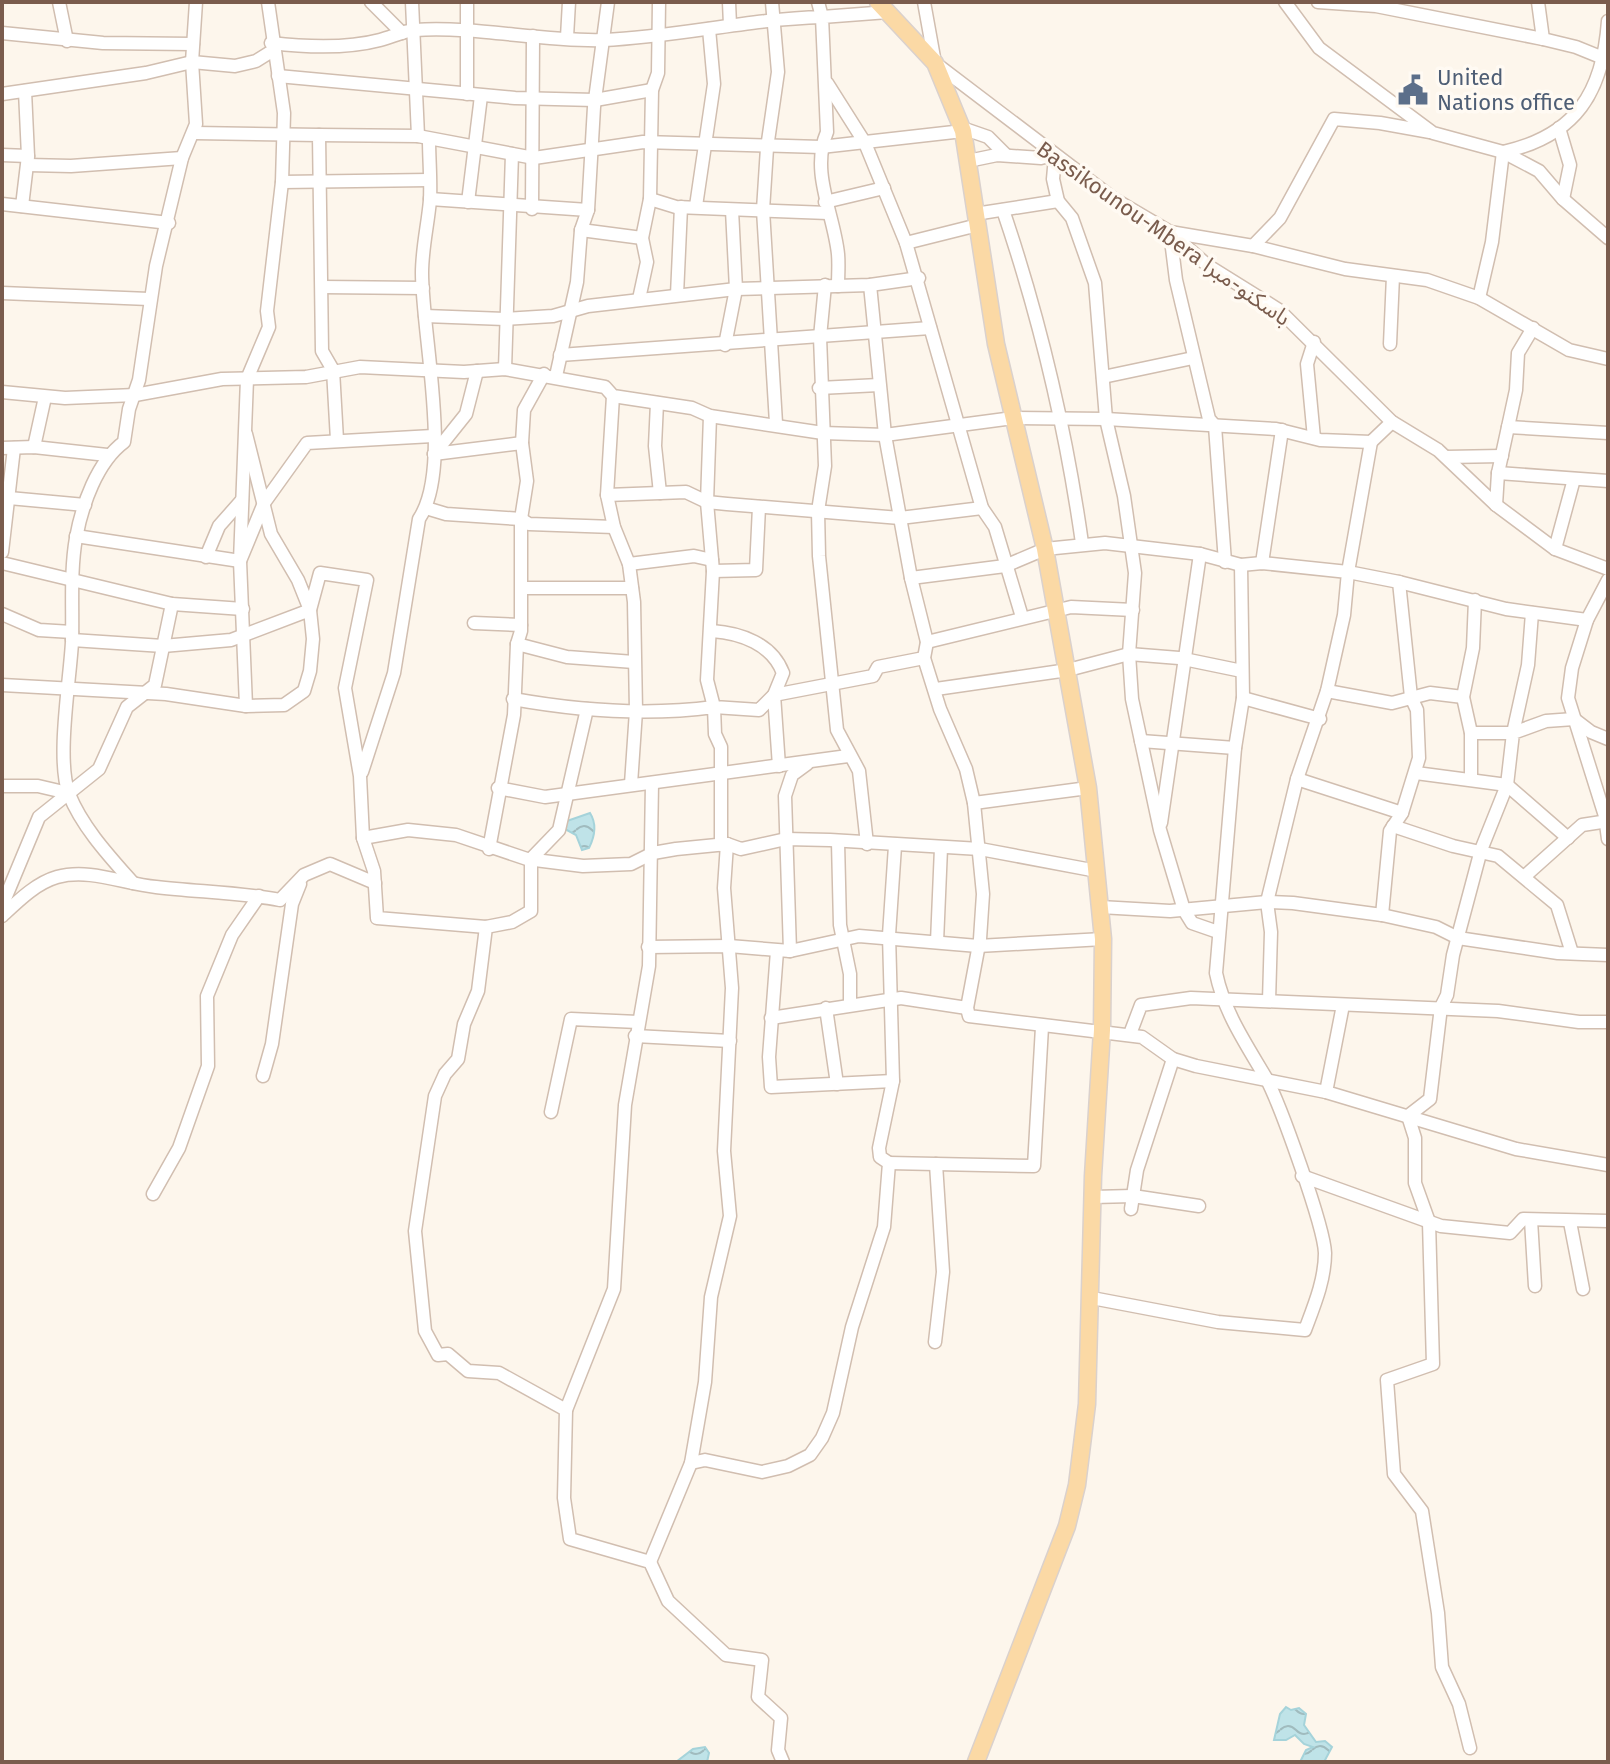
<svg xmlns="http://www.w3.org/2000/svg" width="1610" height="1764" viewBox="0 0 1610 1764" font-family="'Fira Sans','Noto Sans Arabic',sans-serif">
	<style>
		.water { fill: url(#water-waves); stroke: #a5d3da; stroke-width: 2 }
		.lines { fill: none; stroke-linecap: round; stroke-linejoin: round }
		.minor-casing { stroke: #d1beb0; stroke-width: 15 }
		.major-casing { stroke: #dad1cd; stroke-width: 19 }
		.minor { stroke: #fff; stroke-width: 12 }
		.major { stroke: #fbd9a5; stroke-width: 16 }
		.labels { text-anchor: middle; stroke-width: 7; stroke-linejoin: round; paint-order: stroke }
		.service-label { font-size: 22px; fill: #4e5e75; stroke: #fffaf3; text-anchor: start }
		.street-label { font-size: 22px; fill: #7a5c4d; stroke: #fffaf3 }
	</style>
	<defs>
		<pattern id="water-waves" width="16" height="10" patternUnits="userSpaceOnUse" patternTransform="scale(2)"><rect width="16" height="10" fill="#bfe3e8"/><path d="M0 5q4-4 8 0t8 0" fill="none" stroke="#a0bbbe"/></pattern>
	</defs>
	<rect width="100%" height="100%" fill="#fdf6ec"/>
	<g class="water">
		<path d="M590 813C597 824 595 836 589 848L582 850 576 835 563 828 564 822Z"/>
		<polygon points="1286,1707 1291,1710 1299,1708 1306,1714 1304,1725 1316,1742 1325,1741 1332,1747 1324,1762 1300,1762 1306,1750 1313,1747 1304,1744 1295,1735 1286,1740 1274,1740 1280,1714"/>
		<polygon points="705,1747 709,1753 707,1762 676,1762 693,1749"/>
	</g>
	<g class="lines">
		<g class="minor-casing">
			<g id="minor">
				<polyline points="59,2 67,41"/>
				<polyline points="371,2 402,33"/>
				<polyline points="412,2 418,136"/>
				<polyline points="729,2 730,25"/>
				<polyline points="772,2 778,72 767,148 763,210 776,423"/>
				<polyline points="924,2 935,63 1114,199 1170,232 1207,265 1279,310 1392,422 1438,450 1496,505 1555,549 1608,569"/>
				<polyline points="1285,2 1319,48 1433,133 1503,152 1539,171 1563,199 1608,238"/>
				<polyline points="1318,2 1376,6 1543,39"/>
				<polyline points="1538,2 1543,39 1576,47 1608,60"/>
				<polyline points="2,33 103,43 193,44"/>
				<polyline points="567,37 569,2"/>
				<path d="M271 43C305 47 346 49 380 40 392 37 403 31 415 30 478 26 541 42 604 40 677 37 748 19 822 17L818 2"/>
				<polyline points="278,76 515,98 595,100 652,90"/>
				<polyline points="827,83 865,143 906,243 982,508 995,527 1022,617"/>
				<polyline points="2,94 146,73 192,62 235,66 256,61 272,51"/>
				<polyline points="467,94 467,2"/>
				<polyline points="962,128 988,137 1006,155"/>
				<polyline points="1559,128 1570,165 1563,199"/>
				<polyline points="195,133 319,135 322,351 333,370 337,440"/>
				<polyline points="319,135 418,136 534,158 643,142 821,147 963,131"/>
				<path d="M1503 152C1576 136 1603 92 1608 21"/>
				<polyline points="2,155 28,156"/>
				<polyline points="1055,157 1053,179 1058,201 1072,218 1095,283 1106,419 1124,496 1135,573 1129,654 1132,699 1141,741 1160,830 1184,910 1192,923 1218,932"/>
				<polyline points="968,161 997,155 1041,158 1053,155"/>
				<polyline points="28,165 71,166 182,158"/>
				<polyline points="282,182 429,180"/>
				<polyline points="430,199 588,210"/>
				<polyline points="650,199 676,207 828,213"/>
				<polyline points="468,202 481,96"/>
				<polyline points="825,202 884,188"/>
				<polyline points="2,204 169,223"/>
				<polyline points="22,206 28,156 25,91"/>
				<polyline points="696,206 714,84 709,29"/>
				<polyline points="532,209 533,36"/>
				<path d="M1003 210C1040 319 1066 430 1082 543"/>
				<polyline points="975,214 1058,201"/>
				<polyline points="581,230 642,238"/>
				<polyline points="906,243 978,225"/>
				<polyline points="1253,246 1280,218 1334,119 1380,123 1430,132"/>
				<polyline points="825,285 820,337 825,466 818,511 819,556 837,730 859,771 867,844"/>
				<polyline points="870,285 885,435 911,578 927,642 924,658 940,709 966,769 974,803 983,894 980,939 967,1008 969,1016 1142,1037 1173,1059 1196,1066 1326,1092 1516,1149 1608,1165"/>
				<path d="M838 286C838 275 839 264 838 254 834 214 810 172 827 132L822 17 888 12"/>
				<polyline points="322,287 423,288"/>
				<polyline points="2,293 149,299"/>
				<polyline points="677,295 681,207"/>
				<polyline points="1479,298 1492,242 1503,152"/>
				<polyline points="639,299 647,262 642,238 650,199 652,90 658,73 659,2"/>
				<polyline points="425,316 505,319 553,316 588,306 736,289 870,285 919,278"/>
				<polyline points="1314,342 1307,364 1314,438"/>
				<polyline points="1390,344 1393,276"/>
				<polyline points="725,345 736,289 732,210"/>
				<polyline points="560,355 930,328"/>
				<polyline points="505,369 512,154"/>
				<polyline points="556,376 577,282 581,230 588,210 594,107 608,2"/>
				<polyline points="1103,377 1193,358"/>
				<polyline points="819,388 879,385"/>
				<polyline points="2,392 65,398 135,395 222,379 306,377 360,367 464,372 505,369 605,387 613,396 692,408 710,416 823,433 885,435 1013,418 1106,419 1276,429 1320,440 1371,442 1392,422"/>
				<polyline points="613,396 607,495 614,527 629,564 634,602 636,711 631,784"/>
				<polyline points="657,403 655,446 660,493"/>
				<polyline points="710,416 707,502 713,571 707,680 714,707 759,710 774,695 873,676 878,667 924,658"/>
				<polyline points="1508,427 1608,433"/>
				<polyline points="246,434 271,534 298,580 310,610 320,573 367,580 345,688 360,776 363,838 374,871 377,918 486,927"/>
				<polyline points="1371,442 1348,572 1399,582 1411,697 1417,710 1419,758 1402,813 1390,831 1382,915"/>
				<polyline points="34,447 45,397"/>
				<polyline points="2,448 34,447 107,455"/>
				<polyline points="434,454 466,414 477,371"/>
				<polyline points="434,454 522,443"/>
				<polyline points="1446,457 1502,456"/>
				<polyline points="1498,473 1608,481"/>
				<polyline points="607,495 686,492 707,502 727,504 900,518 982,508"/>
				<polyline points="9,498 85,505"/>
				<polyline points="1496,505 1498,473 1516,390 1518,353 1533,328"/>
				<polyline points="426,508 446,514 521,519 529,524 614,527"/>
				<polyline points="76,536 240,561 264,503 307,443 433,436"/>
				<polyline points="1555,549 1574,479"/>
				<polyline points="2,552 14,448"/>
				<polyline points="206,557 219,526 242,500"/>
				<polyline points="1225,562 1215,426 1209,419 1176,280 1170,232 1253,246 1345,269 1427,280 1479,298 1569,350 1608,359"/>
				<polyline points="2,563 172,604 243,609"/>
				<polyline points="1262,563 1282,430"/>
				<polyline points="629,564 694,556 712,560"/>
				<polyline points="713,571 756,570 759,507"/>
				<polyline points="911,578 1005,566 1045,549 1105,543 1200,554 1241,565 1262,563 1348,572 1344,615 1327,691 1297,779 1267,902 1271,932 1269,1001"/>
				<polyline points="1608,580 1587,620 1572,668 1568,698 1605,816 1608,839"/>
				<polyline points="1399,582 1506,609 1587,620"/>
				<polyline points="522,588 632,588"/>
				<polyline points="2,614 39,630 72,632"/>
				<polyline points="474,623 521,625"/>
				<path d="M712 631C741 633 772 644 783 673L774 695 779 766"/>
				<polyline points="927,642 1071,607 1133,610"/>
				<polyline points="517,644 567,657 634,662"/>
				<polyline points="2,685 166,694 246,706 284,705 304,691 310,671 313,639 310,610 231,640 163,646 72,640"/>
				<polyline points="936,689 1068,670 1129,654 1179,658 1242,671"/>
				<polyline points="1327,691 1392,703 1430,693 1463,697"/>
				<polyline points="1243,698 1320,719"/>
				<path d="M513 699C580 711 646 716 714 707L715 734 721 747V845"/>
				<polyline points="246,706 240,561 247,379 269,327 267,311 282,182 284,113 268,2"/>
				<polyline points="587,709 559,830 531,859 531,911 512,922 486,927 478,991 464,1024 458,1059 445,1074 435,1096 415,1231 425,1331 438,1355 448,1354 468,1371 499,1373 566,1410 564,1498 570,1539 650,1562 668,1601 726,1655 762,1660 758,1697 781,1718 778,1750 783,1762"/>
				<polyline points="1471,733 1513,733 1528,665 1532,613"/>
				<polyline points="1141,741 1235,748"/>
				<path d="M362 772 394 673 419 519C453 468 422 335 422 273 422 248 428 224 430 200 431 179 429 159 429 139"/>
				<polyline points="1416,773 1507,785 1568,838"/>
				<polyline points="1471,778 1471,733 1463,697 1473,648 1475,600"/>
				<polyline points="1297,779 1402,813"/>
				<polyline points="2,786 38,786 68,793"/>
				<polyline points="498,788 545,797 848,756"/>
				<polyline points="974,803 1088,788"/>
				<polyline points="1161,823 1200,554"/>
				<polyline points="1393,826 1453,846 1498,856 1557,905 1572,953"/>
				<polyline points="363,838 408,830 456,835 527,859 583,866 631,864 653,853 676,849 727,844 741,849 786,839 830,840 980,849 1097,871"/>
				<polyline points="838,842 840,925 850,974 850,1004"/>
				<polyline points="489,849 514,715 517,644 521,631 521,519 527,481 522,443 524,410 544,374"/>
				<polyline points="1525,876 1582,825 1608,821"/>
				<path d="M133 883C110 857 82 827 69 794 56 760 70 680 72 642 73 607 70 572 76 538 82 505 97 462 124 442L129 409 139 380 156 266 182 158 196 124 192 62 196 2"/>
				<polyline points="2,906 39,817 99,769 127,707 155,685 172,604"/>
				<polyline points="1100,907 1170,911 1267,902 1293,903 1382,915 1436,927 1458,938 1558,953 1608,955"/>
				<path d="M2 916C18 901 36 883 57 877 90 868 124 884 156 887 197 892 238 892 280 900L304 875 330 864 375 883"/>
				<polyline points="937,942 941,848"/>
				<polyline points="648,947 729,946 790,951 859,936 978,946 1103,939"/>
				<polyline points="777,951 769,1057 771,1087 893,1081"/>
				<polyline points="790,951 785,796 792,775 807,764"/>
				<polyline points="826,1008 837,1084"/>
				<polyline points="771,1018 901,998 967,1008"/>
				<polyline points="1130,1034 1141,1005 1191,998 1498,1011 1579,1022 1608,1022"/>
				<polyline points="635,1036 730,1041"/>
				<polyline points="263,1076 272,1044 292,904 300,884"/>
				<polyline points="1326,1092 1343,1005"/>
				<polyline points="551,1112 571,1019 638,1022"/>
				<polyline points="889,1163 1034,1166 1042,1027"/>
				<polyline points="1302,1176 1441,1226 1510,1233 1523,1219 1608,1221"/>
				<polyline points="153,1194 179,1148 208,1066 207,996 232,935 259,896"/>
				<polyline points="1093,1197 1133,1196 1199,1206"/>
				<polyline points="1131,1209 1137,1170 1173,1059"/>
				<polyline points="1531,1220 1535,1286"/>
				<polyline points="1570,1222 1583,1289"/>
				<path d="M1092 1298 1218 1322 1305 1330C1314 1306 1325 1280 1325 1253 1324 1226 1280 1104 1266 1078 1246 1044 1224 1012 1216 973L1235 748 1243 698 1241 565"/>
				<polyline points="935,1342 943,1272 936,1164"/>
				<polyline points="566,1410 614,1289 625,1105 649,966 652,783"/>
				<polyline points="691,1463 705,1460 762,1472 788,1466 810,1455 822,1438 833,1413 852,1327 884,1227 889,1163 880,1157 879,1148 893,1081 889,935 895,846"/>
				<polyline points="650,1562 691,1463 705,1382 711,1297 730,1216 724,1151 732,988 724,888 727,844"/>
				<polyline points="1470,1748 1459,1704 1442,1667 1438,1613 1422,1511 1394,1474 1387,1380 1433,1364 1429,1222 1415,1183 1415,1138 1408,1116 1430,1099 1441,1007 1447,995 1453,955 1481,850 1507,785 1513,733 1546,721 1574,719 1591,732 1608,739"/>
			</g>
		</g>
		<g class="major-casing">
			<polyline id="major" points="878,2 935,63 963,131 996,344 1045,549 1088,788 1103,939 1102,1030 1093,1176 1087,1404 1077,1485 1067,1526 976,1762"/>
		</g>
		<use href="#minor" class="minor"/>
		<use href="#major" class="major"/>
	</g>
	<defs>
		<g id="civic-bare" transform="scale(2.4)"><path d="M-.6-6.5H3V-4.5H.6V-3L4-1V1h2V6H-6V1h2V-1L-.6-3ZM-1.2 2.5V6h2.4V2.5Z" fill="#5c6f8a" stroke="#fffaf3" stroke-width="2.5" paint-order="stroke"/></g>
	</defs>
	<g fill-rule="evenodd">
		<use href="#civic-bare" x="1413" y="90"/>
	</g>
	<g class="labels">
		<g class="service-label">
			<text x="1437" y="85">United<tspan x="1437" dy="25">Nations office</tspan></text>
		</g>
		<g class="street-label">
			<text transform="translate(1164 233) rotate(35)" y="8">Bassikounou-Mbera باسكنو-مبرا</text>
		</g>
	</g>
	<rect width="1610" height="1764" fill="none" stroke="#7a5c4d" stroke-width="8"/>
</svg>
